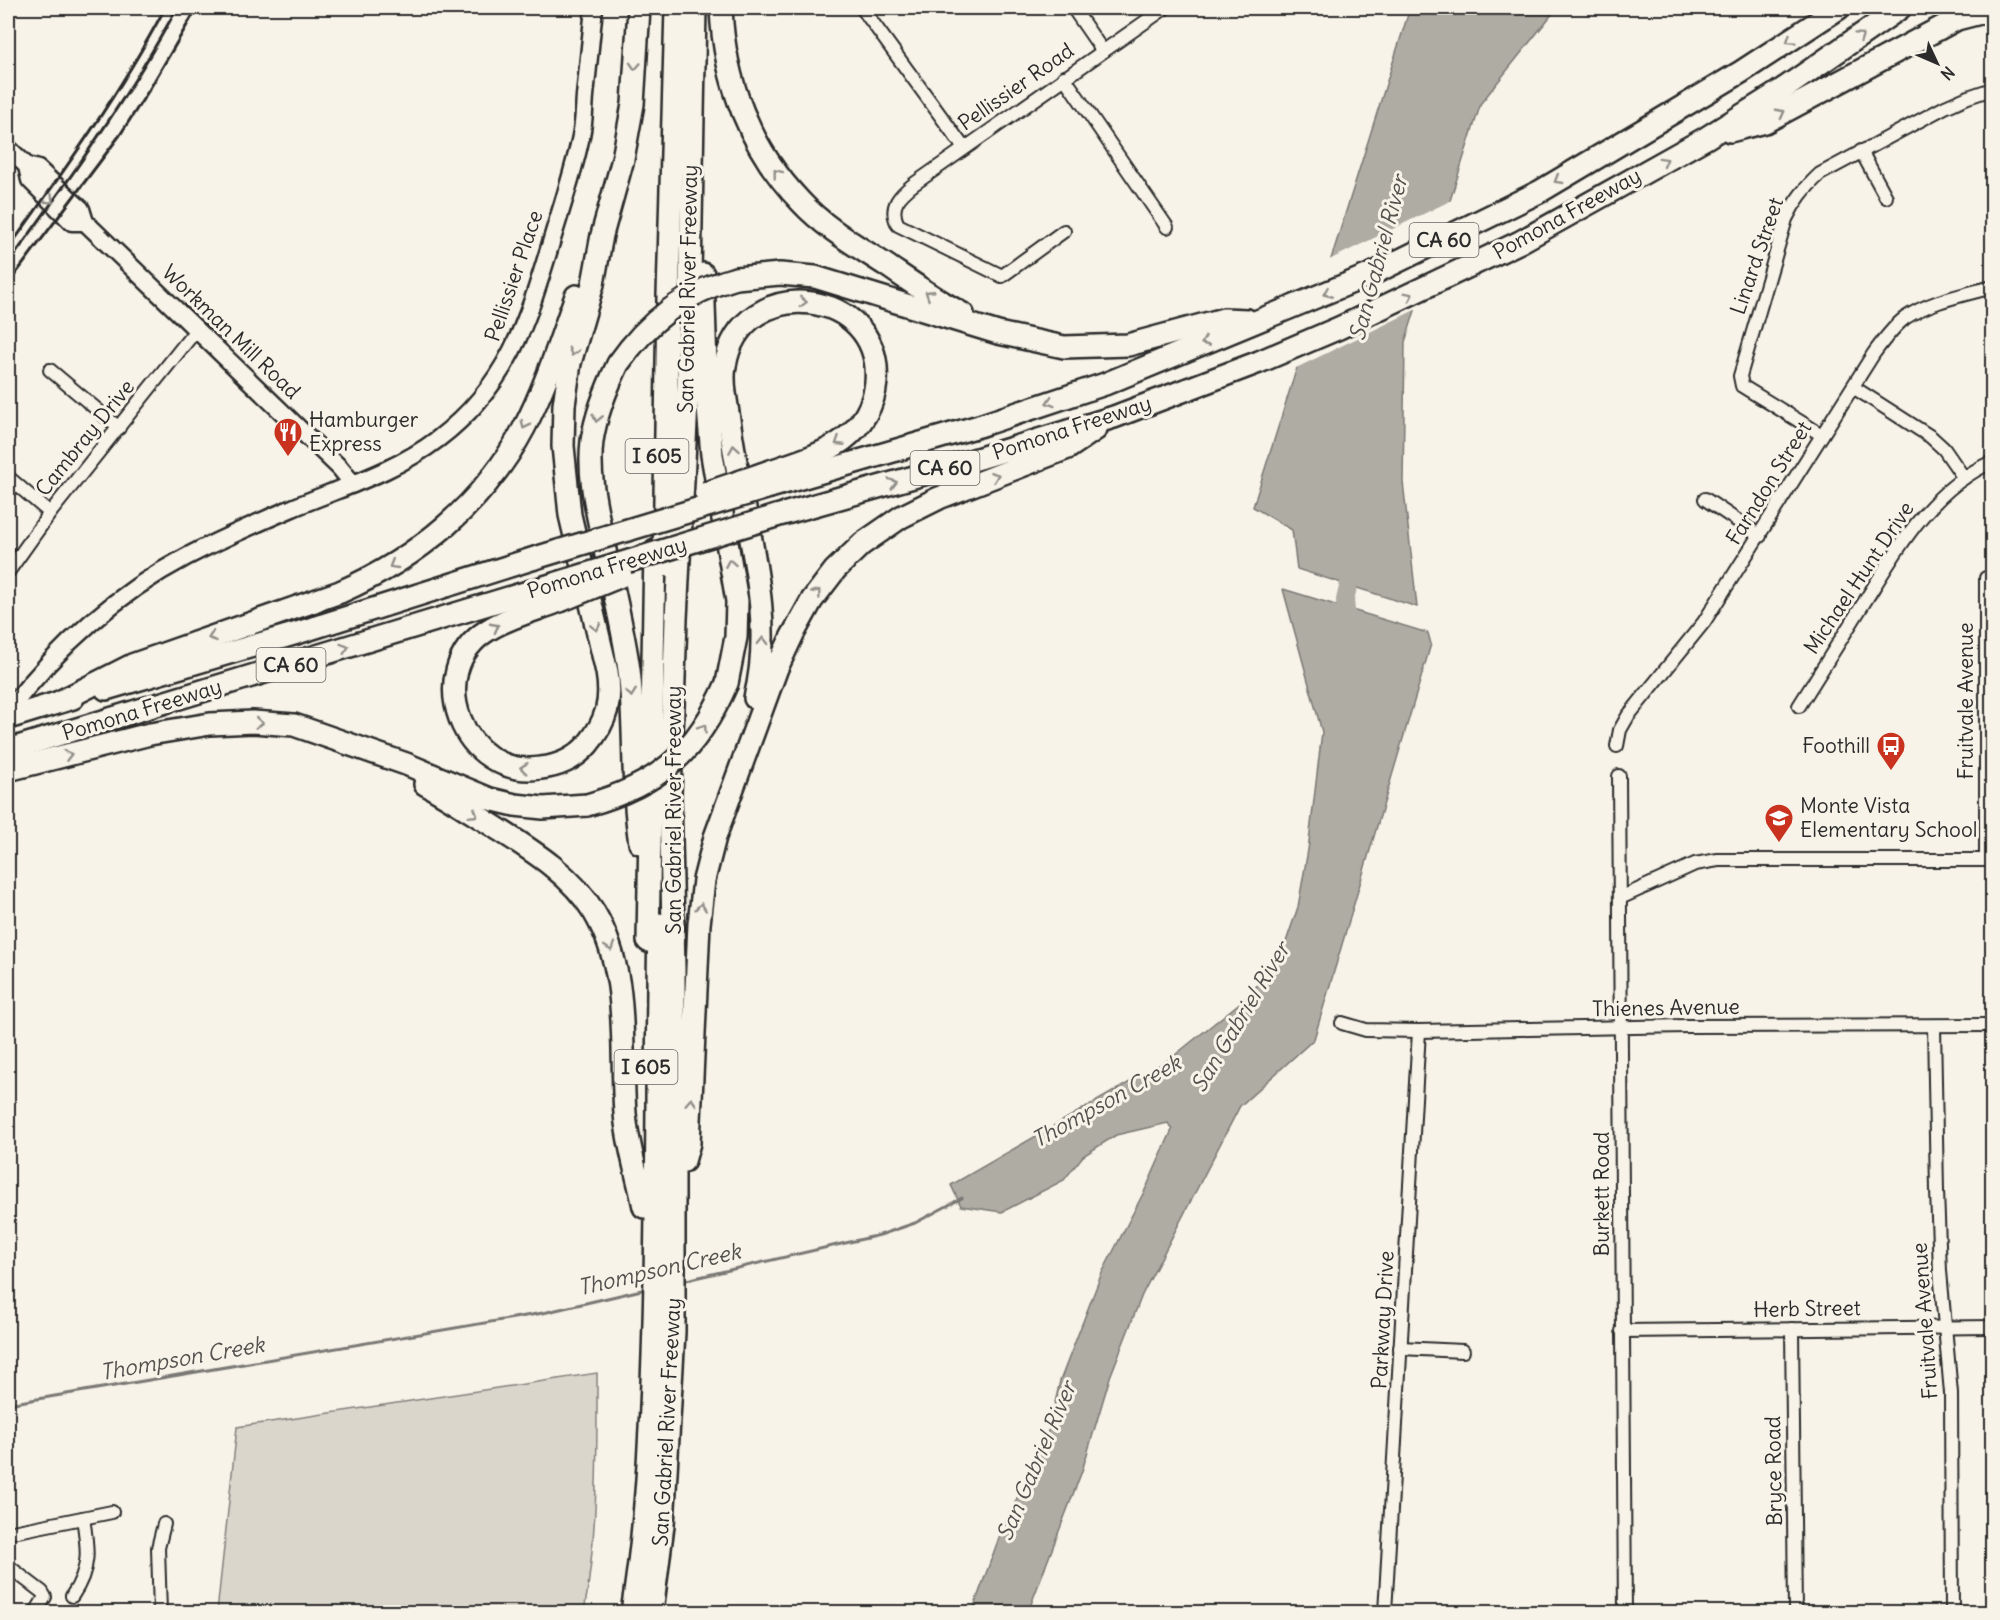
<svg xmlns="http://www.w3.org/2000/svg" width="2000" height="1620" viewBox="0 0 2000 1620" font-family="Delius,sans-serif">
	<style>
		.green { fill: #dad6cc; stroke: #82807c; stroke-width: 1.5 }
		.water { fill: #afaca4; stroke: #7a7874; stroke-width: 1.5 }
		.pier { fill: #f7f3e8 }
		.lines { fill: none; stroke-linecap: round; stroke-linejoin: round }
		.stream { stroke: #7a7874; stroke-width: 3 }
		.river { stroke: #afaca4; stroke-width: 18 }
		.street-casing { stroke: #2b2b2b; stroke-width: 16 }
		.secondary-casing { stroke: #2b2b2b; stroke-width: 21 }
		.highway-casing { stroke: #2b2b2b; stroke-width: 26 }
		.street { stroke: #f7f3e8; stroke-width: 12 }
		.secondary { stroke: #f7f3e8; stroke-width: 16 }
		.highway { stroke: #f7f3e8; stroke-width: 21 }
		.rail { stroke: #2b2b2b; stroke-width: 3 }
		.highway-bridge-casing { stroke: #2b2b2b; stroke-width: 26; stroke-linecap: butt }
		.highway-bridge { stroke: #f7f3e8; stroke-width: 21 }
		.oneway { stroke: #918f8a }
		.labels { text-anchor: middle; stroke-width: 6; stroke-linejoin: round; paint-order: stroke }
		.shield { fill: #f7f3e8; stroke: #686764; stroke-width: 1.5 }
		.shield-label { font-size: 20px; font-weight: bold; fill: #2b2b2b }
		.street-label { font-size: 21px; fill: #2b2b2b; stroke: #f7f3e8 }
		.poi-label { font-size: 21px; fill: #2b2b2b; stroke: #f7f3e8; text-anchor: start }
		.water-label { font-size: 22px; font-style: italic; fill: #53524f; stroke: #f7f3e8 }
	</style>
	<rect width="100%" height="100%" fill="#f7f3e8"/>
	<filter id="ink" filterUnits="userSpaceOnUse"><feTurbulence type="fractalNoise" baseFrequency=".0167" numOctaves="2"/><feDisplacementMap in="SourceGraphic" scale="12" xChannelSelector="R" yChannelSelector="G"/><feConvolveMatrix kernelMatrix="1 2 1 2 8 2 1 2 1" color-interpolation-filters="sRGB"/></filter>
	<g filter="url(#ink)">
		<path class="green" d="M597 1373C597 1453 598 1534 584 1612H217L237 1427Z"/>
		<g class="water">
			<polygon points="1410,8 1557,8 1481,103 1405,342 1403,482 1417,607 1297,569 1292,530 1253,507"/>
			<polygon points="1283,589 1428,633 1431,644 1314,1039 1240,1106 1142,1295 1110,1377 1082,1471 1028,1612 972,1612 1000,1535 1049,1429 1060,1381 1101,1275 1147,1186 1172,1130 1168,1123 1116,1135 1083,1156 1064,1180 1002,1212 961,1206 951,1185 1170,1059 1247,997 1280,959 1298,907 1308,850 1322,732"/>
		</g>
		<polygon class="pier" points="1452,200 1419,308 1294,369 1327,261"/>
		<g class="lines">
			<g class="stream">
				<polyline points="682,1281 880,1235 915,1223 962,1198"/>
				<polyline points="8,1404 543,1313 646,1289"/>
			</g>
			<polyline class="river" points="1348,632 1345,600 1354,562"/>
			<g class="street-casing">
				<g id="street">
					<polyline points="862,8 964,148"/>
					<polyline points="1073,8 1102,50"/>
					<polyline points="1064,77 1167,227"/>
					<polyline points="1861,151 1886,197"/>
					<path d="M1064 231 1002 276 898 225C888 206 900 195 914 184L1165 8"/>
					<polyline points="50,370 119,428"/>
					<polyline points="1853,387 1931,437 1944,449 1964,478"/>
					<path d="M1822 435 1742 386 1740 376 1786 219C1795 200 1805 188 1820 174L1945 107 1968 97 1992 89"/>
					<polyline points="8,477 50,513"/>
					<polyline points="1705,499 1760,536"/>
					<polyline points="8,572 50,513 196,330"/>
					<path d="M1799 706C1821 671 1843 636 1865 601 1899 547 1931 489 1992 462"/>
					<path d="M1617 746 1620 730 1628 716 1704 622 1874 353C1883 341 1893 327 1905 318 1930 301 1964 295 1992 287"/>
					<polyline points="1619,776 1625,1612"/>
					<polyline points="1986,860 1986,578"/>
					<polyline points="1620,898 1695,864 1718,860 1992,860"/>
					<polyline points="1342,1023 1366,1030 1419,1031 1687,1026 1992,1025"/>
					<polyline points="1934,1026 1937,1191 1940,1271 1951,1393 1952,1612"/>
					<polyline points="1792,1329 1795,1612"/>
					<polyline points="1622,1331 1992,1327"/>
					<polyline points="1400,1348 1463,1351"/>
					<polyline points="8,1533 112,1512"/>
					<polyline points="8,1566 42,1592 45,1597 36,1612"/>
					<path d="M72 1596C91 1568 88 1549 83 1518"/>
					<polyline points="160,1612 158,1548 164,1524"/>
					<polyline points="1385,1612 1419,1031"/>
				</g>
			</g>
			<g class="secondary-casing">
				<g id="secondary">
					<polyline points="8,148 27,166 38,169 71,200 81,209 85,222 340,468 353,484"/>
					<polyline points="27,166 30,180 72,222 85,222"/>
					<path d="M8 711C56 649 116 594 186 557 220 539 255 524 290 509 340 488 395 472 438 439 510 384 528 319 553 236 563 203 574 170 581 136 584 123 584 109 585 96 588 67 591 37 594 8"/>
				</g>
			</g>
			<g class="highway-casing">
				<g id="highway">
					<path d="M721 8C724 81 750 149 801 202 825 228 857 246 886 265 911 282 936 300 963 314"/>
					<polyline points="1730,131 1765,122 1957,19 1992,10"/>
					<polyline points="703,274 707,396 712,455 737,601 736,637 727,683"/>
					<polyline points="736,278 780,274 815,277 998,333 1064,347 1128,345 1224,319 1247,320"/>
					<path d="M618 364C606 389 596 414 592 441 588 475 596 508 603 541 612 584 623 627 629 670 636 728 631 786 640 843"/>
					<polyline points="770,487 979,426 1105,384 1374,273 1539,192 1741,72 1839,8"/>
					<polyline points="776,516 970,461 1114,417 1259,362 1339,328 1520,242 1706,138 1776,94 1900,8"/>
					<polyline points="664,566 668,296 676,8"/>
					<path d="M560 601C537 610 510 616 488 630 421 671 463 780 541 768 559 766 576 758 588 744 607 721 612 701 607 672L570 515 563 446 564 405 570 363 593 284 602 235 623 159 633 104 639 8"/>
					<polyline points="106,689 294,634 535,558"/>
					<path d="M755 698C772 630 755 561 742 493 735 460 730 427 725 393 724 384 723 375 725 366 741 270 884 288 876 382 874 405 862 426 843 440 820 457 786 465 759 475"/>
					<path d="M59 702 132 665 340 592C418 558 484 503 524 428 546 386 560 340 576 296"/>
					<polyline points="8,718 73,698"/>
					<polyline points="8,750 554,584"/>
					<polyline points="8,770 150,734 210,724 253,722 294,725 406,764 490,799 515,805 543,808 587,805"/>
					<path d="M425 784C449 797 471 812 495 827 531 850 571 874 594 912 631 974 620 1045 625 1113 627 1143 638 1177 644 1207"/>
					<polyline points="648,941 655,550"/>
					<polyline points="684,1161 689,1143 699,924 704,880 715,837 777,668 792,636 812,600 835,570 862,544 901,517 939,498 1068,448 1096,429"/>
					<path d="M632 1612C646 1526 650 1443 653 1355 658 1212 656 1068 659 924"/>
					<polyline points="652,1612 663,1525 674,1332 674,969 670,795 676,619 688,383 695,8"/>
				</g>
			</g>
			<use href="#street" class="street"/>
			<use href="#secondary" class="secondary"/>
			<use href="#highway" class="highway"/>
			<g class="rail">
				<path d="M8 249C64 171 120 93 165 8"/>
				<path d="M8 264C68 181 128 98 177 8"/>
				<polyline points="8,284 120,135 149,90 197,8"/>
			</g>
			<g class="highway-bridge-casing">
				<g id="highway-bridge">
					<path d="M618 364C648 321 685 292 736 278"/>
					<polyline points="706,493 759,475"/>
					<polyline points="535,558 770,487"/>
					<polyline points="554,584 776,516"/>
					<polyline points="560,601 621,576"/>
					<path d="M587 805C659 785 697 752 727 683"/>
				</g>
			</g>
			<use href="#highway-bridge" class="highway-bridge"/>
		</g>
		<defs><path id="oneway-chevron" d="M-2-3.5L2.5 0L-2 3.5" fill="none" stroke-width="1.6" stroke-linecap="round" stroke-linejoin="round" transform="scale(1.5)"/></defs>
		<g class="oneway">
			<use href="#oneway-chevron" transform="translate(1860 36) rotate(-35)"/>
			<use href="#oneway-chevron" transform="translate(1790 40) rotate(146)"/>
			<use href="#oneway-chevron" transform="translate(635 66) rotate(94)"/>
			<use href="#oneway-chevron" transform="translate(1781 113) rotate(-28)"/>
			<use href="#oneway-chevron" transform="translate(1664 161) rotate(-29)"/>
			<use href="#oneway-chevron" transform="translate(777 173) rotate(-128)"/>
			<use href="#oneway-chevron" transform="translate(1558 180) rotate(149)"/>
			<use href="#oneway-chevron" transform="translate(50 200) rotate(44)"/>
			<use href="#oneway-chevron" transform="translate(1327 293) rotate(157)"/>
			<use href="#oneway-chevron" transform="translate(929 294) rotate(-147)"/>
			<use href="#oneway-chevron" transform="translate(1409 296) rotate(-26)"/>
			<use href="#oneway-chevron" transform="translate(803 302) rotate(2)"/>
			<use href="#oneway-chevron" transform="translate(1205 342) rotate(157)"/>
			<use href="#oneway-chevron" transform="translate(573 352) rotate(106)"/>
			<use href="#oneway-chevron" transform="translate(1050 402) rotate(162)"/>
			<use href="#oneway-chevron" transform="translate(597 418) rotate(103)"/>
			<use href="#oneway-chevron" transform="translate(525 425) rotate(117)"/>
			<use href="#oneway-chevron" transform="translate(839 442) rotate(147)"/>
			<use href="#oneway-chevron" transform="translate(734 449) rotate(-99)"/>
			<use href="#oneway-chevron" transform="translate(995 476) rotate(-21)"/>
			<use href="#oneway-chevron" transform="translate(893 483) rotate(-16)"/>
			<use href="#oneway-chevron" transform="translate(730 563) rotate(-100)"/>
			<use href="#oneway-chevron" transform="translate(393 565) rotate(149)"/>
			<use href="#oneway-chevron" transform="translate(817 593) rotate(-53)"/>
			<use href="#oneway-chevron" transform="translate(495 627) rotate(-28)"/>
			<use href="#oneway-chevron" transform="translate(596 627) rotate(77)"/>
			<use href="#oneway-chevron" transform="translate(212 637) rotate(161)"/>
			<use href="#oneway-chevron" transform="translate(763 641) rotate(-89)"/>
			<use href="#oneway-chevron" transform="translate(345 648) rotate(-17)"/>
			<use href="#oneway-chevron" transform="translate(631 693) rotate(84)"/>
			<use href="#oneway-chevron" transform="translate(259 723) rotate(3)"/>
			<use href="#oneway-chevron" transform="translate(703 728) rotate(-55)"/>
			<use href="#oneway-chevron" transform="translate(68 755) rotate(-14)"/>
			<use href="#oneway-chevron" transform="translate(524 768) rotate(-174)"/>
			<use href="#oneway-chevron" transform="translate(474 814) rotate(32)"/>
			<use href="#oneway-chevron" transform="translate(701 907) rotate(-84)"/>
			<use href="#oneway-chevron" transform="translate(610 947) rotate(72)"/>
			<use href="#oneway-chevron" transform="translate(691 1102) rotate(-87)"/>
		</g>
	</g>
	<defs>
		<g id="restaurant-pin" transform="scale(1.5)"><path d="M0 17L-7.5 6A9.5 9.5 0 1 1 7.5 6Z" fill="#c8321e" stroke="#f7f3e8"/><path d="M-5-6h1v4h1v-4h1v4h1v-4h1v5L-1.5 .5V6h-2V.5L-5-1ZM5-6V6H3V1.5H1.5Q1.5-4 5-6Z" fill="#fff"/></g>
		<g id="bus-pin" transform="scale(1.5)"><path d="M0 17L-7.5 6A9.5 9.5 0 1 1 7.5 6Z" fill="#c8321e" stroke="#f7f3e8"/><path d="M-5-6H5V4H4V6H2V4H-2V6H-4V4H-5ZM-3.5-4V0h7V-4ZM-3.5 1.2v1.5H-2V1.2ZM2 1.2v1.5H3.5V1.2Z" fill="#fff"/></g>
		<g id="school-pin" transform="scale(1.5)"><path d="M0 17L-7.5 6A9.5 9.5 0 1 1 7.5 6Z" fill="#c8321e" stroke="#f7f3e8"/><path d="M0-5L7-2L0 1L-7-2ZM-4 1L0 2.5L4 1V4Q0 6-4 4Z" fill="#fff"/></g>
	</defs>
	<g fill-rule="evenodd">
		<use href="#restaurant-pin" x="288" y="432"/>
		<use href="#bus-pin" x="1891" y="746"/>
		<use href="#school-pin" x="1779" y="818"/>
	</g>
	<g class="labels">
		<g class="shield">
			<rect x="1409.5" y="223" width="69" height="34" rx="4.5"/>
			<rect x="625.5" y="439" width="63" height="34" rx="4.5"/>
			<rect x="910.5" y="451" width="69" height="34" rx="4.5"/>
			<rect x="256.5" y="648" width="69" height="34" rx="4.5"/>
			<rect x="614.5" y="1050" width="63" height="34" rx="4.5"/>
		</g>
		<g class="shield-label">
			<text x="1444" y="247">CA 60</text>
			<text x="657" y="463">I 605</text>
			<text x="945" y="475">CA 60</text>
			<text x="291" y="672">CA 60</text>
			<text x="646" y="1074">I 605</text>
		</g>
		<g class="street-label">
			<text transform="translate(1016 87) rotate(-35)" y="7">Pellissier Road</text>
			<text transform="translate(1567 214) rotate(-29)" y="7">Pomona Freeway</text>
			<text transform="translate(1757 256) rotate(-71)" y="7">Linard Street</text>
			<text transform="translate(514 276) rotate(-71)" y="7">Pellissier Place</text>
			<text transform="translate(688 289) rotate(-89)" y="7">San Gabriel River Freeway</text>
			<text transform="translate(231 332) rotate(44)" y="7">Workman Mill Road</text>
			<text transform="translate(1072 428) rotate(-18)" y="7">Pomona Freeway</text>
			<text transform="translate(85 438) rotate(-51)" y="7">Cambray Drive</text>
			<text transform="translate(1769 483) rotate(-58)" y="7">Farndon Street</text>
			<text transform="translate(607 568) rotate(-17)" y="7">Pomona Freeway</text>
			<text transform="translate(1859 578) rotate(-56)" y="7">Michael Hunt Drive</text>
			<text transform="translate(1966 701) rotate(-90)" y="7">Fruitvale Avenue</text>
			<text transform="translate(142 710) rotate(-17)" y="7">Pomona Freeway</text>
			<text transform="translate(674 810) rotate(-90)" y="7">San Gabriel River Freeway</text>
			<text transform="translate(1666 1008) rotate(-1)" y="7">Thienes Avenue</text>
			<text transform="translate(1602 1194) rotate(-90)" y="7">Burkett Road</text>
			<text transform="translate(1807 1309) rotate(-1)" y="7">Herb Street</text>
			<text transform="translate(1383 1320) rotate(-87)" y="7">Parkway Drive</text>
			<text transform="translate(1925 1321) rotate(-94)" y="7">Fruitvale Avenue</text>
			<text transform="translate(667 1422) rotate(-87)" y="7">San Gabriel River Freeway</text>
			<text transform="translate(1774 1471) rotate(-91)" y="7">Bryce Road</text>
		</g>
		<g class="poi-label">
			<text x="309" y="427">Hamburger<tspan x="309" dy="24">Express</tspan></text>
			<text x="1870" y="753" text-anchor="end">Foothill</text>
			<text x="1800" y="813">Monte Vista<tspan x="1800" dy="24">Elementary School</tspan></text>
		</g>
		<g class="water-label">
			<text transform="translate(1378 258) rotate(-75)" y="8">San Gabriel River</text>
			<text transform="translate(1240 1017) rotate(-59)" y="8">San Gabriel River</text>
			<text transform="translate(1106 1101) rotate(-29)" y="8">Thompson Creek</text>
			<text transform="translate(659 1269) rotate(-13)" y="8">Thompson Creek</text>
			<text transform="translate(182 1358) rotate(-10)" y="8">Thompson Creek</text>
			<text transform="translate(1036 1461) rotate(-67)" y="8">San Gabriel River</text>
		</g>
	</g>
	<rect width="2000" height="1620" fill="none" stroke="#f7f3e8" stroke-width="30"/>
	<rect x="15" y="15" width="1970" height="1590" fill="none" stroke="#2b2b2b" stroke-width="2" filter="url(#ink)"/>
	<g transform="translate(1937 63) rotate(134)" stroke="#f7f3e8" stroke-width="4.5" paint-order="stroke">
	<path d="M0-4.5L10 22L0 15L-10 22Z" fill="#2b2b2b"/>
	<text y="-9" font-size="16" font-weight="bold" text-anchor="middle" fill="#2b2b2b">N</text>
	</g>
</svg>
